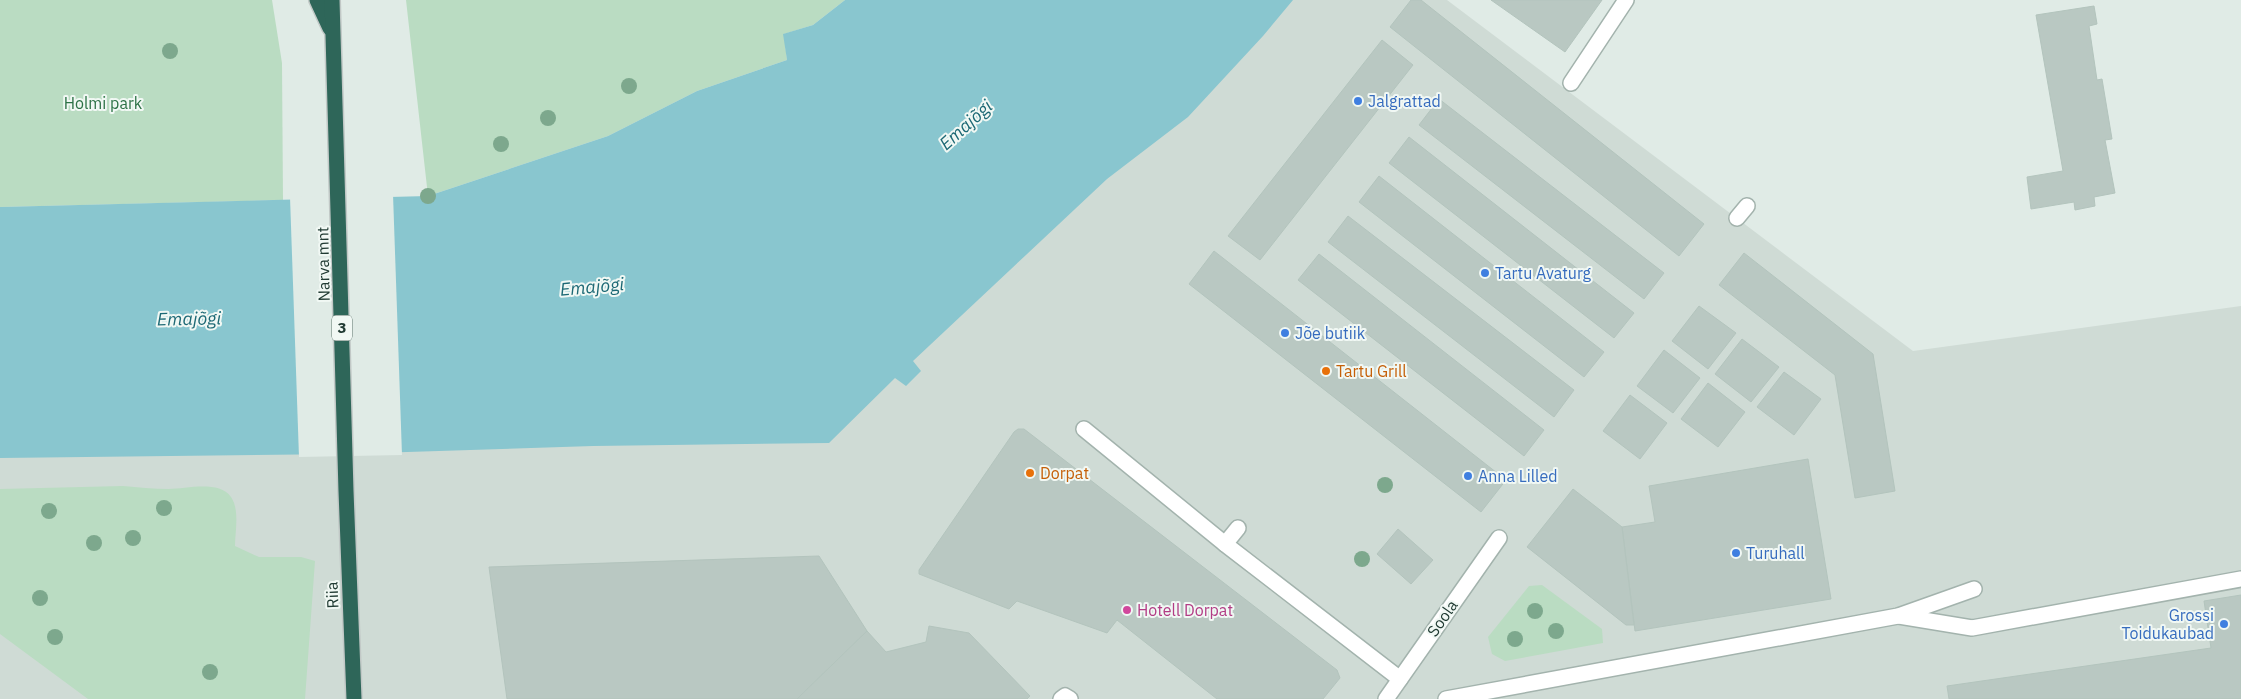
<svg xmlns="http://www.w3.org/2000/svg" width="2241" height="699" viewBox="0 0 2241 699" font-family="'IBM Plex Sans',sans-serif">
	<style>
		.built { fill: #cfdbd5 }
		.green { fill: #badcc2 }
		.water { fill: #89c6cf }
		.pier { fill: #e0ebe6 }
		.building { fill: #b9c8c2; stroke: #b3c4bd }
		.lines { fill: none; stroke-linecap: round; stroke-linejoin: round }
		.minor-casing { stroke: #a3b3ad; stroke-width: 18 }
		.highway-casing { stroke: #c1c8c6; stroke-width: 18 }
		.minor { stroke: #fff; stroke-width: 15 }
		.highway { stroke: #2e6659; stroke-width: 15 }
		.tree { fill: #7da88d }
		.shop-dot { fill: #3f7fe0; stroke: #f1f8f4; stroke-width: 2 }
		.food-dot { fill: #e8710a; stroke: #f1f8f4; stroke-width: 2 }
		.hotel-dot { fill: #d1479c; stroke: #f1f8f4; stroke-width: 2 }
		.labels { text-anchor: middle; stroke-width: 4; stroke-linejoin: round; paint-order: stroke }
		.shield { fill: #f1f8f4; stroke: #5f746d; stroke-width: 1 }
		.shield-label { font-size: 15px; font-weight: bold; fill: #213b33 }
		.shop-label { font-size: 16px; fill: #366cbe; stroke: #f1f8f4; text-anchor: start }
		.park-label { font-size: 16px; fill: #2c7145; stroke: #f1f8f4 }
		.street-label { font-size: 16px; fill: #213b33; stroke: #f1f8f4 }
		.food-label { font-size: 16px; fill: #c56008; stroke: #f1f8f4; text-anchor: start }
		.hotel-label { font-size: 16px; fill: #b23c85; stroke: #f1f8f4; text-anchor: start }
		.water-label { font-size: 18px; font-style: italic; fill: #1d6975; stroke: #f1f8f4 }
	</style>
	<rect width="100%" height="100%" fill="#e0ebe6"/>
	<polygon class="built" points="1270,0 1447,0 1913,351 2241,306 2241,699 0,699 0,453"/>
	<g class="green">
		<polygon points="0,0 272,0 282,63 283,200 0,207"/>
		<polygon points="406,0 845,0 813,25 784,34 787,60 697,91 608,136 428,196"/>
		<path d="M123 486C138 487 153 489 169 489 186 489 219 480 231 497 240 510 235 532 235 546L259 557H301L315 561 305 699H88L0 634V489Z"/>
		<polygon points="1542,585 1602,629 1603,643 1505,661 1492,654 1488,637 1529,586"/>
	</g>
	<polygon class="water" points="845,0 1293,0 1263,36 1188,117 1107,179 913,361 921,371 906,386 895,378 829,443 593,446 344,454 0,458 0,207 428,196 608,136 697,91 787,60 783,34 813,25"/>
	<polygon class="pier" points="393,194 402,455 299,457 290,197"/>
	<g class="building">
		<polygon points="1411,0 1421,0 1704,224 1679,256 1390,27"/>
		<polygon points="1491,0 1602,0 1565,52"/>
		<polygon points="2094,6 2097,24 2089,26 2097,80 2102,79 2112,139 2105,140 2115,193 2094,197 2095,206 2075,210 2074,202 2031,209 2027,177 2063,171 2036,15"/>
		<polygon points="1382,40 1413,65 1260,260 1228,236"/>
		<polygon points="1439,99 1664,273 1644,299 1419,125"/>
		<polygon points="1409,137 1634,313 1614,338 1389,163"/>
		<polygon points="1379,176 1604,352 1584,377 1359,202"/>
		<polygon points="1348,216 1574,390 1554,417 1328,242"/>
		<polygon points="1214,251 1506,480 1481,512 1189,284"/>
		<polygon points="1744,253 1873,354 1895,491 1855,498 1835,375 1719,285"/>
		<polygon points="1319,254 1544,430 1524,456 1298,280"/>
		<polygon points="1699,306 1736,333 1708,369 1672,341"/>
		<polygon points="1742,339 1779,367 1751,402 1715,374"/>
		<polygon points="1664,350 1700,378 1673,413 1637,386"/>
		<polygon points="1784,372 1821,399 1794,435 1757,407"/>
		<polygon points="1708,383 1745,412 1718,447 1681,419"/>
		<polygon points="1630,395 1667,423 1640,459 1603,431"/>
		<polygon points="1018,429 1024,429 1337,670 1340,678 1323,699 1217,699 1117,620 1107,633 1017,601 1009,609 919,574 919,570 1014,432"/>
		<polygon points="1808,459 1831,599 1635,631 1622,527 1655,522 1649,486"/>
		<polygon points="1573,489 1622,527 1634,625 1626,625 1527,547"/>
		<polygon points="1398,529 1433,560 1411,584 1377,554"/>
		<polygon points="819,556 867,631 797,699 507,699 489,567"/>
		<polygon points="2241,595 2241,699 1949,699 1947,686 2211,648 2204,601"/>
		<polygon points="929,626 969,633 1030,696 1027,699 797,699 867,631 886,652 926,642"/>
	</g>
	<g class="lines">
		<g class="minor-casing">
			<g id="minor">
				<polyline points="1571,83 1626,0"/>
				<polyline points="1737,218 1747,206"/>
				<polyline points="1084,429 1225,544 1400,679"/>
				<polyline points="1225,544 1238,528"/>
				<polyline points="1899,616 1972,628 2241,579"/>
				<polyline points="1061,699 1065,696 1070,699"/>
				<polyline points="1386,699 1499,538"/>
				<polyline points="1446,699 1898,616 1974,589"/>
			</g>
		</g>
		<g class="highway-casing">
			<g id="highway">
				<polyline points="317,0 330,28"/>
				<polyline points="332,0 346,491 354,699"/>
			</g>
		</g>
		<use href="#minor" class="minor"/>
		<use href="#highway" class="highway"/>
	</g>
	<g class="tree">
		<circle cx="170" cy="51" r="8"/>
		<circle cx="629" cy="86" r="8"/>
		<circle cx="548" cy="118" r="8"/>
		<circle cx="501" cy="144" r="8"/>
		<circle cx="428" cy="196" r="8"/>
		<circle cx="1385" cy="485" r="8"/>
		<circle cx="164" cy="508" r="8"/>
		<circle cx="49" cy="511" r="8"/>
		<circle cx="133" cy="538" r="8"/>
		<circle cx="94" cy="543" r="8"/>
		<circle cx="1362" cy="559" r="8"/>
		<circle cx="40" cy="598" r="8"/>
		<circle cx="1535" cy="611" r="8"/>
		<circle cx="1556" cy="631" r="8"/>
		<circle cx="55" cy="637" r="8"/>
		<circle cx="1515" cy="639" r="8"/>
		<circle cx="210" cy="672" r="8"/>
	</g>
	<g class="shop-dot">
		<circle cx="1358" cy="101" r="5"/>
		<circle cx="1485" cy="273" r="5"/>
		<circle cx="1285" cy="333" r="5"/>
		<circle cx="1468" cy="476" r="5"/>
		<circle cx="1736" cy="553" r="5"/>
		<circle cx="2224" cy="624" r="5"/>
	</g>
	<g class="food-dot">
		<circle cx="1326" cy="371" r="5"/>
		<circle cx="1030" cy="473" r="5"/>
	</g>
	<circle class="hotel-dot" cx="1127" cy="610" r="5"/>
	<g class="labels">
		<rect class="shield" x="332" y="315.5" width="20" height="25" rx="4"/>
		<g class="shield-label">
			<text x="342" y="333">3</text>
		</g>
		<g class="shop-label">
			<text x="1368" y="107">Jalgrattad</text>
			<text x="1495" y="279">Tartu Avaturg</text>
			<text x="1295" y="339">Jõe butiik</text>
			<text x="1478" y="482">Anna Lilled</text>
			<text x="1746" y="559">Turuhall</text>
			<text x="2214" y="621" text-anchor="end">Grossi<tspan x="2214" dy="18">Toidukaubad</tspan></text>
		</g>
		<g class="park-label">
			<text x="103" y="109">Holmi park</text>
		</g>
		<g class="street-label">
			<text transform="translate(323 264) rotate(-91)" y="6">Narva mnt</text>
			<text transform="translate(332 595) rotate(-92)" y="6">Riia</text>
			<text transform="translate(1442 618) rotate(-55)" y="6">Soola</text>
		</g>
		<g class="food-label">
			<text x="1336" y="377">Tartu Grill</text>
			<text x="1040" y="479">Dorpat</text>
		</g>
		<g class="hotel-label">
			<text x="1137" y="616">Hotell Dorpat</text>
		</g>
		<g class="water-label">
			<text transform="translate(966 125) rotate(-42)" y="6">Emajõgi</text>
			<text transform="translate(592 287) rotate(-5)" y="6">Emajõgi</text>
			<text transform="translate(189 319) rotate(-1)" y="6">Emajõgi</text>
		</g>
	</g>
</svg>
